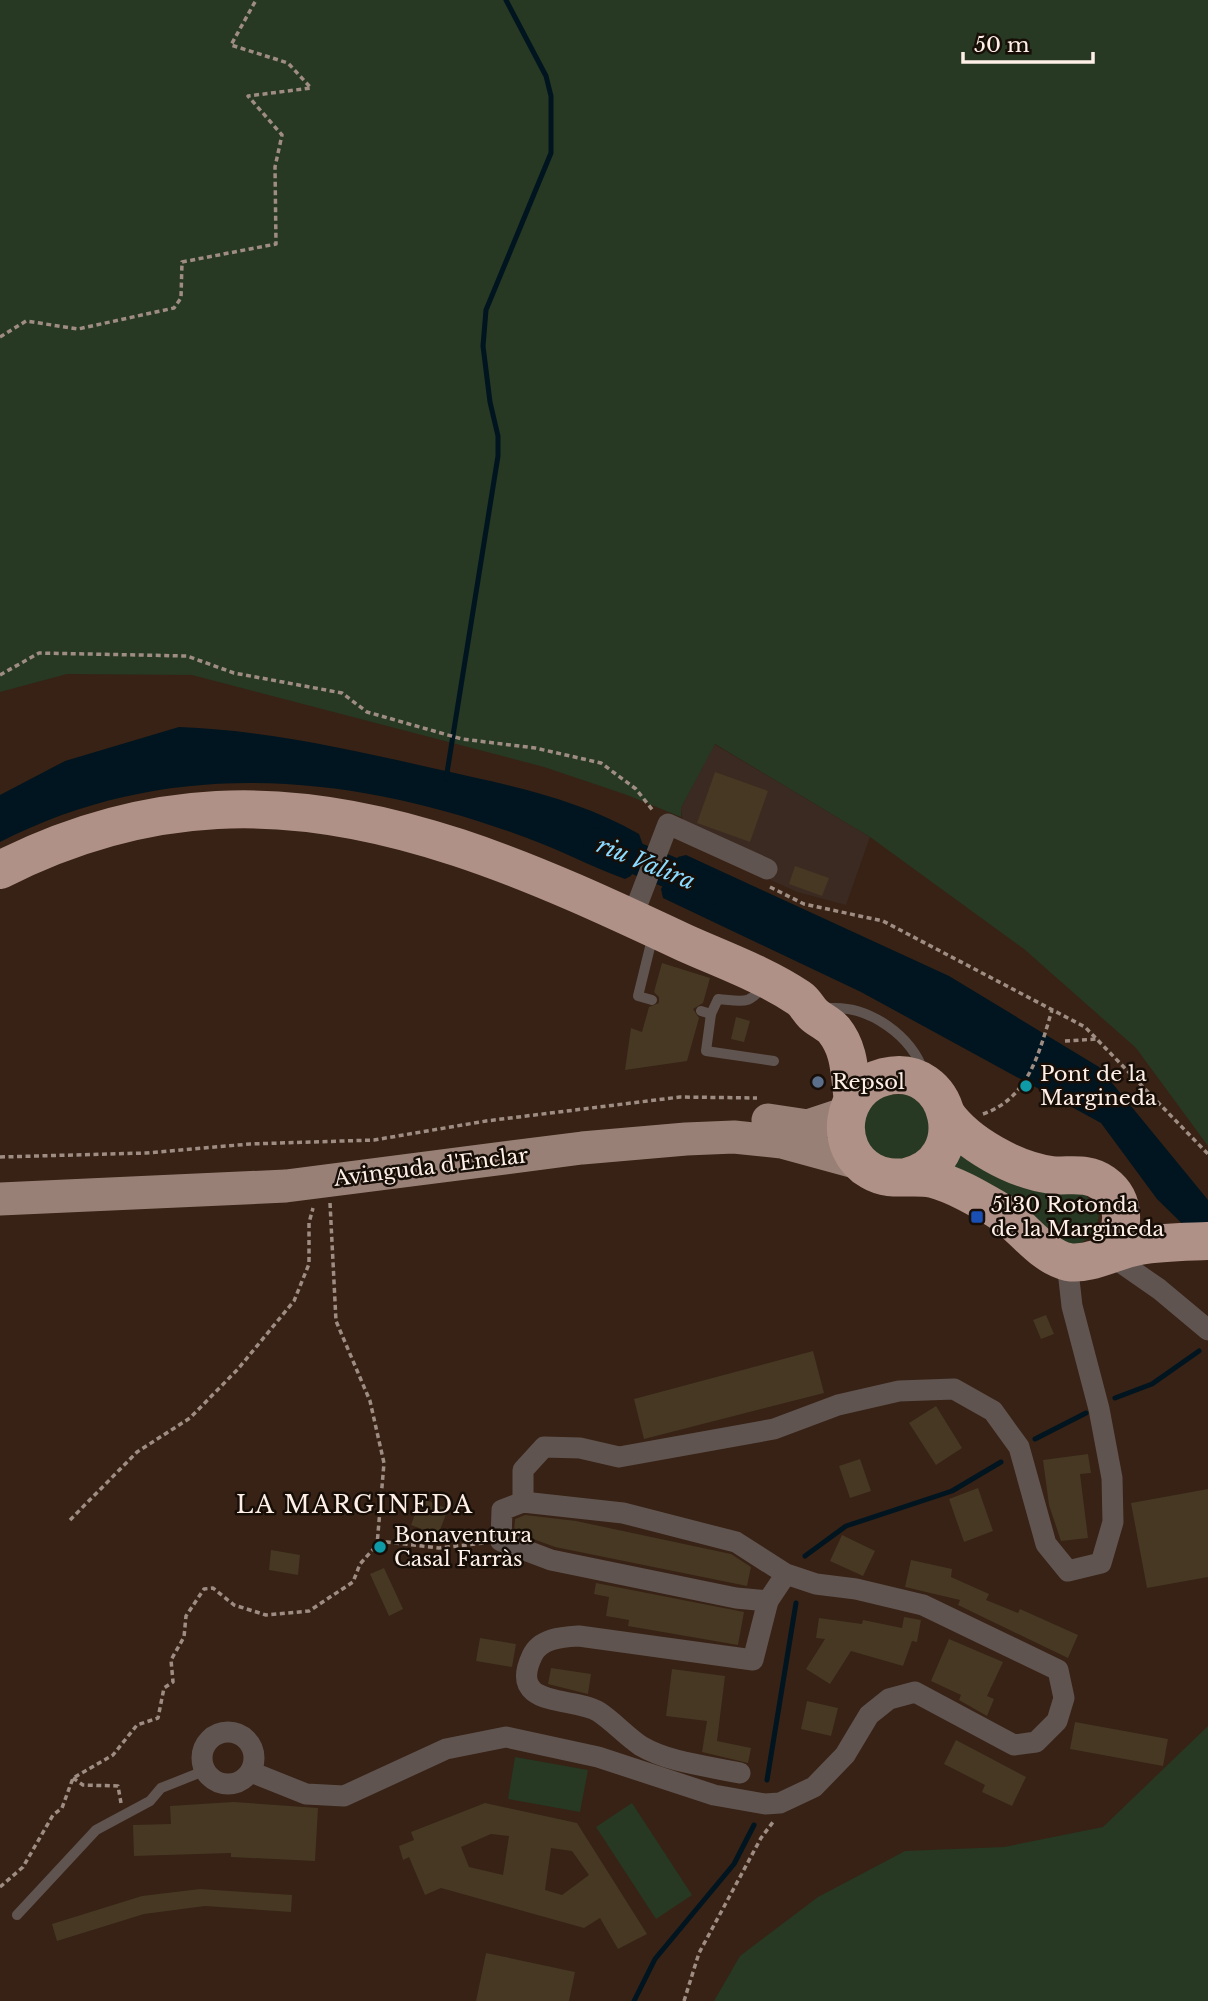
<svg xmlns="http://www.w3.org/2000/svg" width="1208" height="2001" viewBox="0 0 1208 2001" font-family="'Libre Baskerville',serif">
	<style>
		.industrial { fill: #3b2a21 }
		.green { fill: #273823 }
		.water { fill: #00151f }
		.lines { fill: none; stroke-linecap: round; stroke-linejoin: round }
		.stream { stroke: #00151f; stroke-width: 5 }
		.river { stroke: #00151f; stroke-width: 32 }
		.building { fill: #463822; fill-rule: evenodd }
		.path { stroke: #9f8d83; stroke-width: 3.5; stroke-dasharray: 5 3.5; stroke-linecap: butt }
		.lane { stroke: #605450; stroke-width: 10 }
		.street { stroke: #605450; stroke-width: 21 }
		.primary { stroke: #998077; stroke-width: 33 }
		.highway { stroke: #af9187; stroke-width: 38 }
		.service-dot { fill: #5c6f8a; stroke: #170e08; stroke-width: 2.5 }
		.culture-dot { fill: #0f9aa8; stroke: #170e08; stroke-width: 2.5 }
		.transit-dot { fill: #1a4fb4; stroke: #170e08; stroke-width: 2.5 }
		.labels { text-anchor: middle; stroke-width: 5; stroke-linejoin: round; paint-order: stroke }
		.poi-label { font-size: 21px; fill: #feefe7; stroke: #170e08; text-anchor: start }
		.street-label { font-size: 21px; fill: #feefe7; stroke: #170e08 }
		.water-label { font-size: 23px; font-style: italic; fill: #8adbff; stroke: #170e08 }
		.quarter-label { font-size: 24px; letter-spacing: 2px; fill: #feefe7; stroke: #170e08 }
	</style>
	<rect width="100%" height="100%" fill="#372215"/>
	<polygon class="industrial" points="714,744 870,837 846,905 797,892 685,841 681,808"/>
	<g class="green">
		<polygon points="0,0 1208,0 1208,1146 1136,1048 1024,949 870,837 715,744 681,808 681,817 627,795 544,767 192,675 67,674 0,692"/>
		<path d="M912 1094 933 1119 925 1150 894 1162C858 1147 854 1125 879 1095Z"/>
		<path d="M952 1148 1087 1196 1099 1215C1095 1235 1089 1241 1070 1247L953 1171Z"/>
		<polygon points="1208,1726 1208,2001 714,2001 740,1956 818,1897 905,1851 1004,1847 1103,1827"/>
		<polygon points="515,1757 588,1770 580,1812 508,1799"/>
		<polygon points="632,1803 692,1895 656,1919 596,1827"/>
	</g>
	<g class="water">
		<path d="M179 727C264 730 349 749 432 768 503 784 575 797 639 834L644 848 631 876 625 879C592 867 560 850 527 838 354 773 169 755 0 842V795L65 761Z"/>
		<polygon points="686,855 949,976 1099,1067 1208,1200 1208,1249 1157,1199 1101,1123 861,992 663,898 661,889 678,857"/>
	</g>
	<g class="lines">
		<g class="stream">
			<polyline points="446,779 498,456 498,436 490,402 483,346 486,310 551,153 551,96 546,76 506,0"/>
			<polyline points="1115,1398 1152,1384 1199,1351"/>
			<polyline points="1035,1439 1086,1413"/>
			<polyline points="805,1556 846,1526 952,1491 1001,1462"/>
			<polyline points="767,1780 796,1603"/>
			<polyline points="634,2001 655,1959 734,1864 754,1825"/>
		</g>
		<polyline class="river" points="599,843 710,889"/>
	</g>
	<g class="building">
		<polygon points="715,772 768,791 750,842 697,823"/>
		<polygon points="795,866 829,878 822,896 789,884"/>
		<polygon points="662,963 710,978 703,1003 693,1009 699,1018 687,1061 625,1070 631,1028 642,1032 649,1007 659,1003 659,997 654,992"/>
		<polygon points="736,1017 750,1021 744,1042 731,1039"/>
		<polygon points="1046,1315 1054,1334 1041,1339 1033,1320"/>
		<polygon points="813,1351 824,1393 644,1439 634,1399"/>
		<polygon points="936,1406 962,1448 936,1465 909,1423"/>
		<polygon points="1088,1454 1091,1473 1080,1474 1088,1538 1061,1541 1049,1505 1043,1460"/>
		<polygon points="860,1459 871,1491 850,1498 839,1466"/>
		<polygon points="978,1488 993,1531 964,1542 949,1499"/>
		<polygon points="1208,1489 1208,1577 1147,1588 1131,1503"/>
		<polygon points="421,1498 448,1509 438,1535 411,1525"/>
		<polygon points="525,1515 576,1521 731,1554 751,1567 747,1586 555,1547 514,1532 515,1519"/>
		<polygon points="842,1535 875,1551 863,1576 830,1561"/>
		<polygon points="271,1550 300,1555 298,1575 269,1570"/>
		<polygon points="911,1560 952,1569 951,1577 989,1594 986,1600 1018,1613 1020,1609 1078,1635 1068,1658 958,1605 960,1600 905,1587"/>
		<polygon points="384,1568 403,1609 389,1616 370,1574"/>
		<polygon points="596,1583 744,1612 738,1645 628,1626 629,1620 606,1616 609,1597 594,1594"/>
		<polygon points="904,1617 921,1620 917,1642 912,1641 903,1666 851,1651 830,1684 806,1669 825,1639 816,1638 819,1618 862,1624 863,1620 902,1628"/>
		<polygon points="480,1638 516,1644 512,1667 476,1661"/>
		<polygon points="949,1639 1003,1662 987,1696 994,1699 987,1716 959,1700 961,1695 931,1681"/>
		<polygon points="551,1668 591,1674 588,1694 548,1684"/>
		<polygon points="672,1669 725,1676 717,1741 751,1748 748,1763 702,1752 707,1721 666,1716"/>
		<polygon points="807,1701 838,1708 831,1736 801,1729"/>
		<polygon points="1075,1722 1168,1739 1163,1766 1070,1749"/>
		<polygon points="956,1740 1026,1777 1012,1806 982,1792 985,1785 944,1764"/>
		<polygon points="233,1802 318,1808 315,1861 231,1857 231,1853 134,1856 133,1825 171,1824 170,1806"/>
		<path d="M485 1803 577 1823 647 1934 618 1949 600 1918 584 1928 441 1888 425 1895 409 1857 403 1860 399 1846 414 1840 411 1832ZM491 1834 509 1836 503 1875 469 1867 461 1847ZM551 1848 572 1851 589 1875 562 1895 545 1890Z"/>
		<polygon points="200,1889 292,1895 291,1912 205,1906 144,1914 57,1941 52,1924 142,1896"/>
		<polygon points="486,1953 575,1972 569,2001 476,2001"/>
	</g>
	<g class="lines">
		<g class="path">
			<polyline points="0,337 26,321 78,329 174,308 181,298 182,262 276,244 275,167 282,135 248,96 311,88 288,63 231,45 256,0"/>
			<polyline points="0,675 39,653 187,656 234,673 342,693 367,712 462,739 535,748 601,763 636,789 654,812"/>
			<polyline points="770,887 804,904 883,921 1085,1027 1208,1154"/>
			<polyline points="1065,1041 1097,1039"/>
			<path d="M983 1114C1029 1098 1039 1053 1052 1010"/>
			<polyline points="0,1157 146,1153 250,1144 374,1140 486,1121 680,1097 757,1098"/>
			<polyline points="330,1203 336,1321 370,1401 384,1463 377,1545"/>
			<polyline points="70,1520 137,1452 190,1418 238,1369 294,1301 309,1264 309,1223 313,1208"/>
			<polyline points="73,1778 83,1785 118,1786 121,1803"/>
			<polyline points="0,1887 23,1867 53,1815 62,1808 73,1778 113,1755 137,1725 158,1718 164,1688 173,1682 171,1660 184,1637 186,1616 204,1589 213,1588 234,1605 266,1615 309,1611 353,1582 360,1564 377,1545 387,1542 439,1548 484,1543"/>
			<polyline points="684,2001 699,1953 761,1838 773,1822"/>
		</g>
		<g class="lane">
			<polyline points="652,1000 638,996 653,935"/>
			<path d="M831 1008C870 1006 912 1036 924 1073"/>
			<path d="M701 1011 711 1014 718 999C743 1001 749 1006 765 984"/>
			<polyline points="711,1014 706,1051 774,1061"/>
			<polyline points="17,1915 96,1830 150,1801 161,1788 204,1771"/>
		</g>
		<g class="street">
			<polyline points="632,918 668,824 767,869"/>
			<polyline points="1107,1253 1159,1289 1208,1330"/>
			<polyline points="523,1502 523,1470 544,1447 580,1448 619,1457 774,1429 838,1405 899,1391 954,1389 993,1411 1019,1447 1046,1544 1068,1571 1101,1563 1113,1522 1112,1478 1099,1409 1072,1306 1067,1262"/>
			<circle cx="228" cy="1758" r="26"/>
			<polyline points="251,1772 306,1794 344,1796 446,1749 506,1737 598,1757 714,1795 765,1804 780,1803 814,1787 845,1755 869,1715 889,1699 915,1692 1014,1745 1036,1742 1057,1721 1064,1698 1058,1670 923,1605 856,1589 816,1584 786,1574 736,1542 623,1513 523,1502 502,1510 501,1541 551,1560 736,1598 768,1601 786,1574"/>
			<path d="M740 1773C708 1766 670 1763 641 1746 626 1736 614 1722 599 1712 574 1696 507 1709 532 1656 540 1638 563 1637 579 1636L753 1660 768 1601"/>
		</g>
		<g class="primary">
			<polyline points="768,1120 808,1126 847,1113"/>
			<polyline points="0,1199 286,1186 582,1148 686,1139 734,1137 782,1142 859,1163"/>
		</g>
		<g class="highway">
			<path d="M0 870C69 835 140 814 217 810 382 801 540 875 685 943 723 960 765 975 799 998 805 1002 808 1009 813 1014 819 1020 828 1023 834 1030 851 1051 849 1075 853 1100"/>
			<path d="M946 1114C967 1144 1015 1170 1051 1175 1068 1177 1087 1171 1103 1183 1128 1201 1125 1232 1107 1253"/>
			<path d="M906 1177C975 1162 951 1060 884 1077 840 1088 832 1149 871 1171 891 1183 912 1174 933 1179 955 1185 977 1198 996 1209 1021 1223 1039 1255 1068 1262 1089 1266 1116 1250 1139 1246 1162 1242 1185 1242 1208 1241"/>
		</g>
	</g>
	<circle class="service-dot" cx="818" cy="1082" r="7"/>
	<g class="culture-dot">
		<circle cx="1026" cy="1086" r="7"/>
		<circle cx="380" cy="1547" r="7"/>
	</g>
	<rect class="transit-dot" x="970" y="1210" width="14" height="14" rx="3.5"/>
	<g class="labels">
		<g class="poi-label">
			<text x="1040" y="1081">Pont de la<tspan x="1040" dy="24">Margineda</tspan></text>
			<text x="832" y="1089">Repsol</text>
			<text x="991" y="1212">5130 Rotonda<tspan x="991" dy="24">de la Margineda</tspan></text>
			<text x="394" y="1542">Bonaventura<tspan x="394" dy="24">Casal Farràs</tspan></text>
		</g>
		<g class="street-label">
			<text transform="translate(431 1167) rotate(-7)" y="7">Avinguda d'Enclar</text>
		</g>
		<g class="water-label">
			<text transform="translate(646 863) rotate(22)" y="8">riu Valira</text>
		</g>
		<g class="quarter-label">
			<text x="355" y="1513">LA MARGINEDA</text>
		</g>
	</g>
	<path d="M963 52v10h130v-10" fill="none" stroke="#feefe7" stroke-width="3.5"/>
	<text x="974" y="52" font-size="21" fill="#feefe7" stroke="#170e08" stroke-width="5" paint-order="stroke">50 m</text>
</svg>
